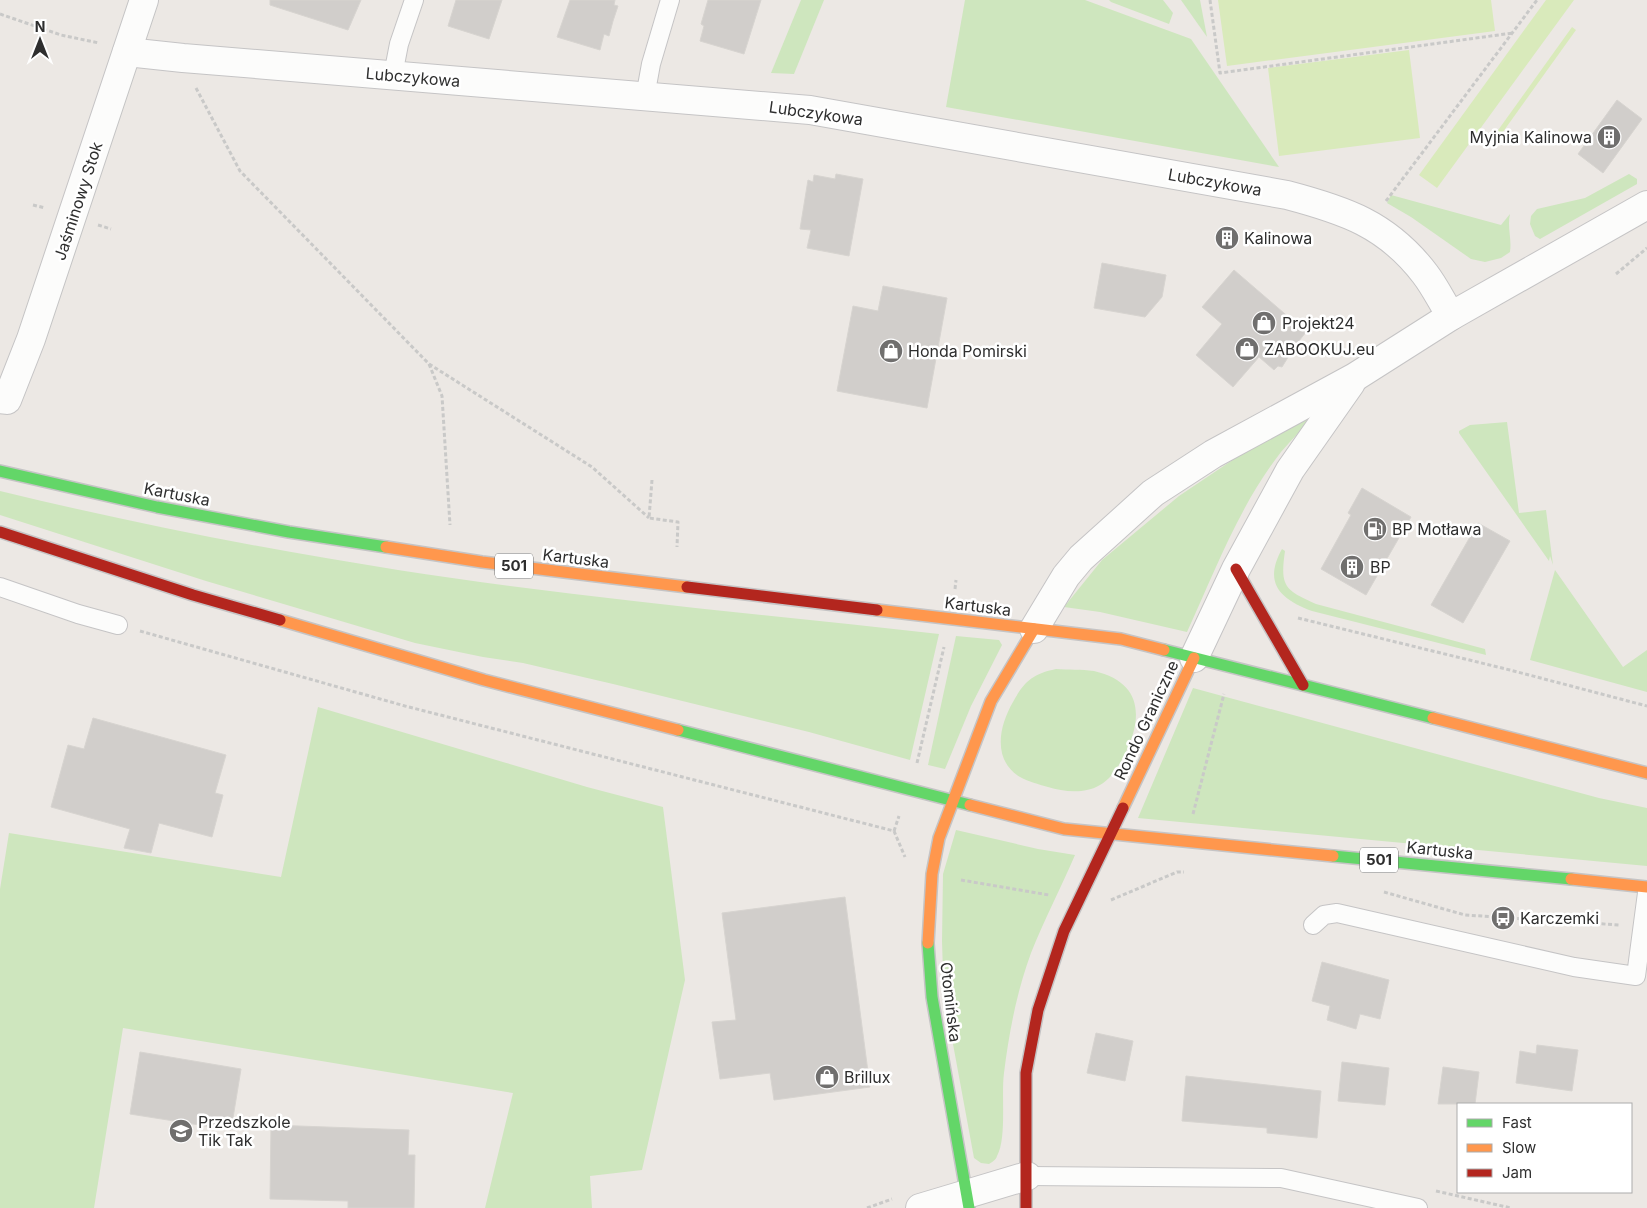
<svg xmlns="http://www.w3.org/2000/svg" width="1647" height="1208" viewBox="0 0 1647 1208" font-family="Inter,sans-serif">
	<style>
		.green { fill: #cee6be }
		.pitch { fill: #d9eabb }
		.building { fill: #d1cecb; stroke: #d7d4d0 }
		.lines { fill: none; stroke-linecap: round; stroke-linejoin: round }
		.lane-casing { stroke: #c5c4c5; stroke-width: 20 }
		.street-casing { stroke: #c5c4c5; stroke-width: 30 }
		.fast-casing { stroke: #c5c4c5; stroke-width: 14 }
		.slow-casing { stroke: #c5c4c5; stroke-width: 14 }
		.jam-casing { stroke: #c5c4c5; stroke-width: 14 }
		.path { stroke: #c9c9c8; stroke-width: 3; stroke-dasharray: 4 2.5; stroke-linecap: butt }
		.lane { stroke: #fcfcfb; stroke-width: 18 }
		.street { stroke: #fcfcfb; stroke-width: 28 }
		.fast { stroke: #63d668; stroke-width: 11 }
		.slow { stroke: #ff974d; stroke-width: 11 }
		.jam { stroke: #b3261e; stroke-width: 11 }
		.labels { text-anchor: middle; stroke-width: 5; stroke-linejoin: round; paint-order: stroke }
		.shield { fill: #fff; stroke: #6d6d6d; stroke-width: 1 }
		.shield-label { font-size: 15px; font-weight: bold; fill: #2e2e2e }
		.street-label { font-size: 16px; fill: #2e2e2e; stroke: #fff }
		.poi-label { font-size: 16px; fill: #2e2e2e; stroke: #fff; text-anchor: start }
	</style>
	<rect width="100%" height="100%" fill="#ece8e4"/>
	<g class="green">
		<polygon points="801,0 824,0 794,74 771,73"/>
		<polygon points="965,0 1085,0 1191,39 1279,167 946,107"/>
		<polygon points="1109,0 1163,0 1173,13 1169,24 1111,2"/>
		<polygon points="1181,0 1200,0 1207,37"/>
		<polygon points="1629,174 1637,179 1637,184 1540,239 1535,236 1530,224 1531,216 1537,209 1585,198"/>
		<path d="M1391 195 1501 225 1510 214C1507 227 1512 239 1510 252L1501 258 1485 262 1471 259 1411 217 1387 203Z"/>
		<path d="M1310 408 1315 415C1304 427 1292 439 1281 452 1239 506 1215 571 1187 632L1100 612 1064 607 1102 560 1179 496Z"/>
		<polygon points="1507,422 1519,513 1546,510 1553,565 1550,556 1549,561 1459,433 1459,431 1470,425"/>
		<path d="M0 491C132 523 264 549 398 570 577 598 759 614 939 634L910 760 809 732 613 684 523 663 483 657 415 643 206 581 0 515Z"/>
		<path d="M1282 549 1285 551C1280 586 1284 590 1316 604L1485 649 1486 655 1312 611C1280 599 1263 583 1282 549Z"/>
		<polygon points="1555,570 1623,667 1647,650 1647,692 1530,660"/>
		<polygon points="956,636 999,640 1002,645 971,706 945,769 928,765"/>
		<path d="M1056 669C1068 670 1081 669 1094 671 1142 682 1144 717 1124 756 1118 767 1111 779 1100 785 1085 794 1064 792 1048 787 1038 784 1029 782 1020 777 992 760 999 726 1013 702 1024 682 1032 674 1056 669Z"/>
		<polygon points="1193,688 1599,798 1647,808 1647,866 1138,818"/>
		<polygon points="318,707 587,787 663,807 685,980 642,1170 590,1176 592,1208 485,1208 513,1093 123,1028 94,1208 0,1208 0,889 9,833 281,877"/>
		<path d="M956 830 1038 849 1075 855C1061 888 1044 920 1031 953 1017 991 1009 1032 1004 1073 1001 1095 1007 1138 997 1156 996 1160 992 1162 989 1164L981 1163 974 1158 948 1017 943 973 942 941 943 874Z"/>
	</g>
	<g class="pitch">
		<polygon points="1218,0 1491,0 1495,31 1227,66"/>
		<polygon points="1546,0 1574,0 1437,188 1419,175"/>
		<polygon points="1572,27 1576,30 1495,143 1491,140"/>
		<polygon points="1409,50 1420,138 1279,156 1268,68"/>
	</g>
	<g class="building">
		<polygon points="270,0 361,0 348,30 270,5"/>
		<polygon points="456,0 502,0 489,39 448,26"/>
		<polygon points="570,0 615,0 614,5 618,6 613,21 609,36 604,34 600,50 557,37"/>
		<polygon points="708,0 761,0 744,54 700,41 704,26 701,24"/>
		<polygon points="1617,100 1642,119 1603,173 1578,154"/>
		<polygon points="836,174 863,179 849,256 807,248 811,230 800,229 808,180 813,182 814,175 835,179"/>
		<polygon points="1102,263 1166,275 1162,297 1145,317 1094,308"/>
		<polygon points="1234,270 1306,332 1295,346 1282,367 1278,366 1274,370 1259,357 1233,387 1196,355 1222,324 1202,307"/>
		<polygon points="883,286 947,298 927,408 837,391 853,306 878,311"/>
		<polygon points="1362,488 1411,517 1366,595 1321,569 1351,515 1348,513"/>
		<polygon points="1478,523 1510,541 1463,623 1431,605"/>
		<polygon points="93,718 226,755 215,793 223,795 212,837 159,823 151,853 124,848 130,829 51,807 68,745 84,749"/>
		<polygon points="845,897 870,1087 774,1100 770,1073 720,1079 712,1022 736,1020 722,913"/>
		<polygon points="1322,962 1389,980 1380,1019 1360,1014 1356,1029 1327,1020 1330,1006 1312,1001"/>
		<polygon points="1096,1033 1133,1041 1125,1081 1087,1073"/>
		<polygon points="1537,1045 1578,1050 1572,1091 1516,1083 1520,1051 1536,1054"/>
		<polygon points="140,1052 241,1069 231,1130 130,1114"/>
		<polygon points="1342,1062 1389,1068 1385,1105 1338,1101"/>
		<polygon points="1443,1067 1479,1072 1475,1104 1438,1104"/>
		<polygon points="1186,1076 1321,1091 1317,1138 1267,1133 1267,1128 1182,1121"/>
		<polygon points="271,1125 409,1130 408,1155 415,1155 414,1208 348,1208 348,1201 270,1199"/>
	</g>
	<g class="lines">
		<g class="lane-casing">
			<g id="lane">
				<polyline points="393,75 399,44 414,0"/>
				<polyline points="645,97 651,64 670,0"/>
				<polyline points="0,587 78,614 118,625"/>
				<polyline points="1313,925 1324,915 1337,913 1574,967 1636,976 1647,893"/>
				<polyline points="1027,1176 1281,1178 1418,1208"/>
			</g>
		</g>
		<g class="street-casing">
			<g id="street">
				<path d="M127 52 183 58 810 110 1287 195C1344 210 1387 224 1425 274 1435 287 1442 302 1451 316"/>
				<polyline points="0,399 7,400 31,339 144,0"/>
				<polyline points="1034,629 1066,576 1081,558 1153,493 1213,454 1355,377 1451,316 1647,205"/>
				<polyline points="1194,658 1236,569 1290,470 1351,383"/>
				<polyline points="920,1208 1027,1176"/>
			</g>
		</g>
		<g class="fast-casing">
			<g id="fast">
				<polyline points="0,471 157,507 289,532 386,547"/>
				<polyline points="1164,650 1433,718"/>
				<polyline points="678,730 970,805"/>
				<polyline points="1333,856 1571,879"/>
				<polyline points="928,943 932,997 969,1208"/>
			</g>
		</g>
		<g class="slow-casing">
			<g id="slow">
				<polyline points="386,547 482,562 687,587"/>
				<polyline points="877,610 1121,639 1164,650"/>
				<polyline points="280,620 484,680 678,730"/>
				<polyline points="1433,718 1647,773"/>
				<polyline points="970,805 1064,829 1333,856"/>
				<polyline points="1123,808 1194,658"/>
				<polyline points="1571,879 1647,887"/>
				<polyline points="928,943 932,874 939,838 991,701 1034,629"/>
			</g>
		</g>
		<g class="jam-casing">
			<g id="jam">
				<polyline points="0,532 193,595 280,620"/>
				<polyline points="1236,569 1303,685"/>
				<polyline points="687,587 877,610"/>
				<polyline points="1026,1208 1026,1073 1038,1010 1064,931 1123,808"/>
			</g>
		</g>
		<g class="path">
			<polyline points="1210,0 1220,73 1513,33"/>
			<polyline points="0,14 61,35 99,43"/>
			<polyline points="196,88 240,171 429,364 592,467 649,518"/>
			<polyline points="1386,201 1537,0"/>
			<polyline points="33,205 45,208"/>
			<polyline points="98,225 111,229"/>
			<polyline points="1616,274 1647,248"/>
			<polyline points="429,364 442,396 450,525"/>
			<polyline points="652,480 649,518 678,522 677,547"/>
			<polyline points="955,589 956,580"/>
			<polyline points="1298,618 1510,670 1647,706"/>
			<polyline points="140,631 405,706 894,831 905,857"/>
			<polyline points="917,763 944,647"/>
			<polyline points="1193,814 1224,694"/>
			<polyline points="894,831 899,816"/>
			<polyline points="961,880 1049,895"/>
			<polyline points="1384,892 1465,915 1619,925"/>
			<polyline points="1111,900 1177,872 1184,872"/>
			<polyline points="1436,1191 1511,1208"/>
			<polyline points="867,1208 892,1199"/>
		</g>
		<use href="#lane" class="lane"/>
		<use href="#street" class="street"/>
		<use href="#fast" class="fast"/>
		<use href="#slow" class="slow"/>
		<use href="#jam" class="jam"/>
	</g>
	<defs>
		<g id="building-disc" transform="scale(1.25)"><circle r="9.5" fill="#706f6e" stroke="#fff"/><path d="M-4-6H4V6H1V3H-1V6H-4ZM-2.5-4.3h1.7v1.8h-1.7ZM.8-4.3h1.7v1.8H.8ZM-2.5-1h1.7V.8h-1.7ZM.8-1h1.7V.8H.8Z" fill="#fff"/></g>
		<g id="shop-disc" transform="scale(1.25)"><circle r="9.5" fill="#706f6e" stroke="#fff"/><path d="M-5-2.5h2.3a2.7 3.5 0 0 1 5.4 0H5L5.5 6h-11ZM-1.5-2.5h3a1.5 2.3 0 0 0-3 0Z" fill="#fff"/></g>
		<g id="fuel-disc" transform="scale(1.25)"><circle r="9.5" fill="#706f6e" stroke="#fff"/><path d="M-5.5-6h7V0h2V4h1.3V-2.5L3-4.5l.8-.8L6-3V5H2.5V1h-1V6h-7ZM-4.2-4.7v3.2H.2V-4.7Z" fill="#fff"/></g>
		<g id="bus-disc" transform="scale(1.25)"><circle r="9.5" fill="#706f6e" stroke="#fff"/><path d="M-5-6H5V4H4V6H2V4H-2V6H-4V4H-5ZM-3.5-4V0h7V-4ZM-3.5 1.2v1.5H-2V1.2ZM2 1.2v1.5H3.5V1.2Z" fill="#fff"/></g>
		<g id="school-disc" transform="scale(1.25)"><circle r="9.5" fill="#706f6e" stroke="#fff"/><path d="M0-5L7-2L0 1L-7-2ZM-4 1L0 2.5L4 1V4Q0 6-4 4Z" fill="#fff"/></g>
	</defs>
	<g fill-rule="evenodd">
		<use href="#building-disc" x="1609" y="137"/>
		<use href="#building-disc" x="1227" y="238"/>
		<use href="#shop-disc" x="1264" y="323"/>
		<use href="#shop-disc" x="1247" y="349"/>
		<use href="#shop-disc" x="891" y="351"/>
		<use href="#fuel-disc" x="1375" y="529"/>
		<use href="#building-disc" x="1352" y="567"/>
		<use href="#bus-disc" x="1503" y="918"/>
		<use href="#shop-disc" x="827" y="1077"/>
		<use href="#school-disc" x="181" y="1131"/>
	</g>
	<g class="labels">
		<g class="shield">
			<rect x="495" y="553.5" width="38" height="25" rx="4"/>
			<rect x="1360" y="847.5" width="38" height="25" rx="4"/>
		</g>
		<g class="shield-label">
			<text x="514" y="571">501</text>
			<text x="1379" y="865">501</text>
		</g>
		<g class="street-label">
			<text transform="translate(413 77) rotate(5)" y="6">Lubczykowa</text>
			<text transform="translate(816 113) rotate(8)" y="6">Lubczykowa</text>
			<text transform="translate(1215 182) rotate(10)" y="6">Lubczykowa</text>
			<text transform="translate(78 201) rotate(-72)" y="6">Jaśminowy Stok</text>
			<text transform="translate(177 494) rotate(11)" y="6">Kartuska</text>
			<text transform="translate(576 558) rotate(7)" y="6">Kartuska</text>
			<text transform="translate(978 606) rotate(7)" y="6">Kartuska</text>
			<text transform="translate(1146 720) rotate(-65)" y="6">Rondo Graniczne</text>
			<text transform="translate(1440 850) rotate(6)" y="6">Kartuska</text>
			<text transform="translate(951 1002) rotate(83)" y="6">Otomińska</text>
		</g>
		<g class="poi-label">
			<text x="1592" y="143" text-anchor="end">Myjnia Kalinowa</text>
			<text x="1244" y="244">Kalinowa</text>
			<text x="1282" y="329">Projekt24</text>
			<text x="1264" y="355">ZABOOKUJ.eu</text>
			<text x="908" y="357">Honda Pomirski</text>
			<text x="1392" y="535">BP Motława</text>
			<text x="1370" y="573">BP</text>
			<text x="1520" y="924">Karczemki</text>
			<text x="844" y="1083">Brillux</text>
			<text x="198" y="1128">Przedszkole<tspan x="198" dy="18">Tik Tak</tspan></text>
		</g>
	</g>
	<rect x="1457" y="1103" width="175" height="90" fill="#ffffff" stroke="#ababab"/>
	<rect x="1467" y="1119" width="25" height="8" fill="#63d668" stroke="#ababab"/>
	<text x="1502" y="1128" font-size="15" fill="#2e2e2e">Fast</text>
	<rect x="1467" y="1144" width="25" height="8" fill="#ff974d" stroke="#ababab"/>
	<text x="1502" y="1153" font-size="15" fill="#2e2e2e">Slow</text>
	<rect x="1467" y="1169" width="25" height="8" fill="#b3261e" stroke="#ababab"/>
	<text x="1502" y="1178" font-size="15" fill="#2e2e2e">Jam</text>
	<g transform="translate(40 40)" stroke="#ffffff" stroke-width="4" paint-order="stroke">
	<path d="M0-4L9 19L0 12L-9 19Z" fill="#2e2e2e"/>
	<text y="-8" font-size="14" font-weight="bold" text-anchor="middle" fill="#2e2e2e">N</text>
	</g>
</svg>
